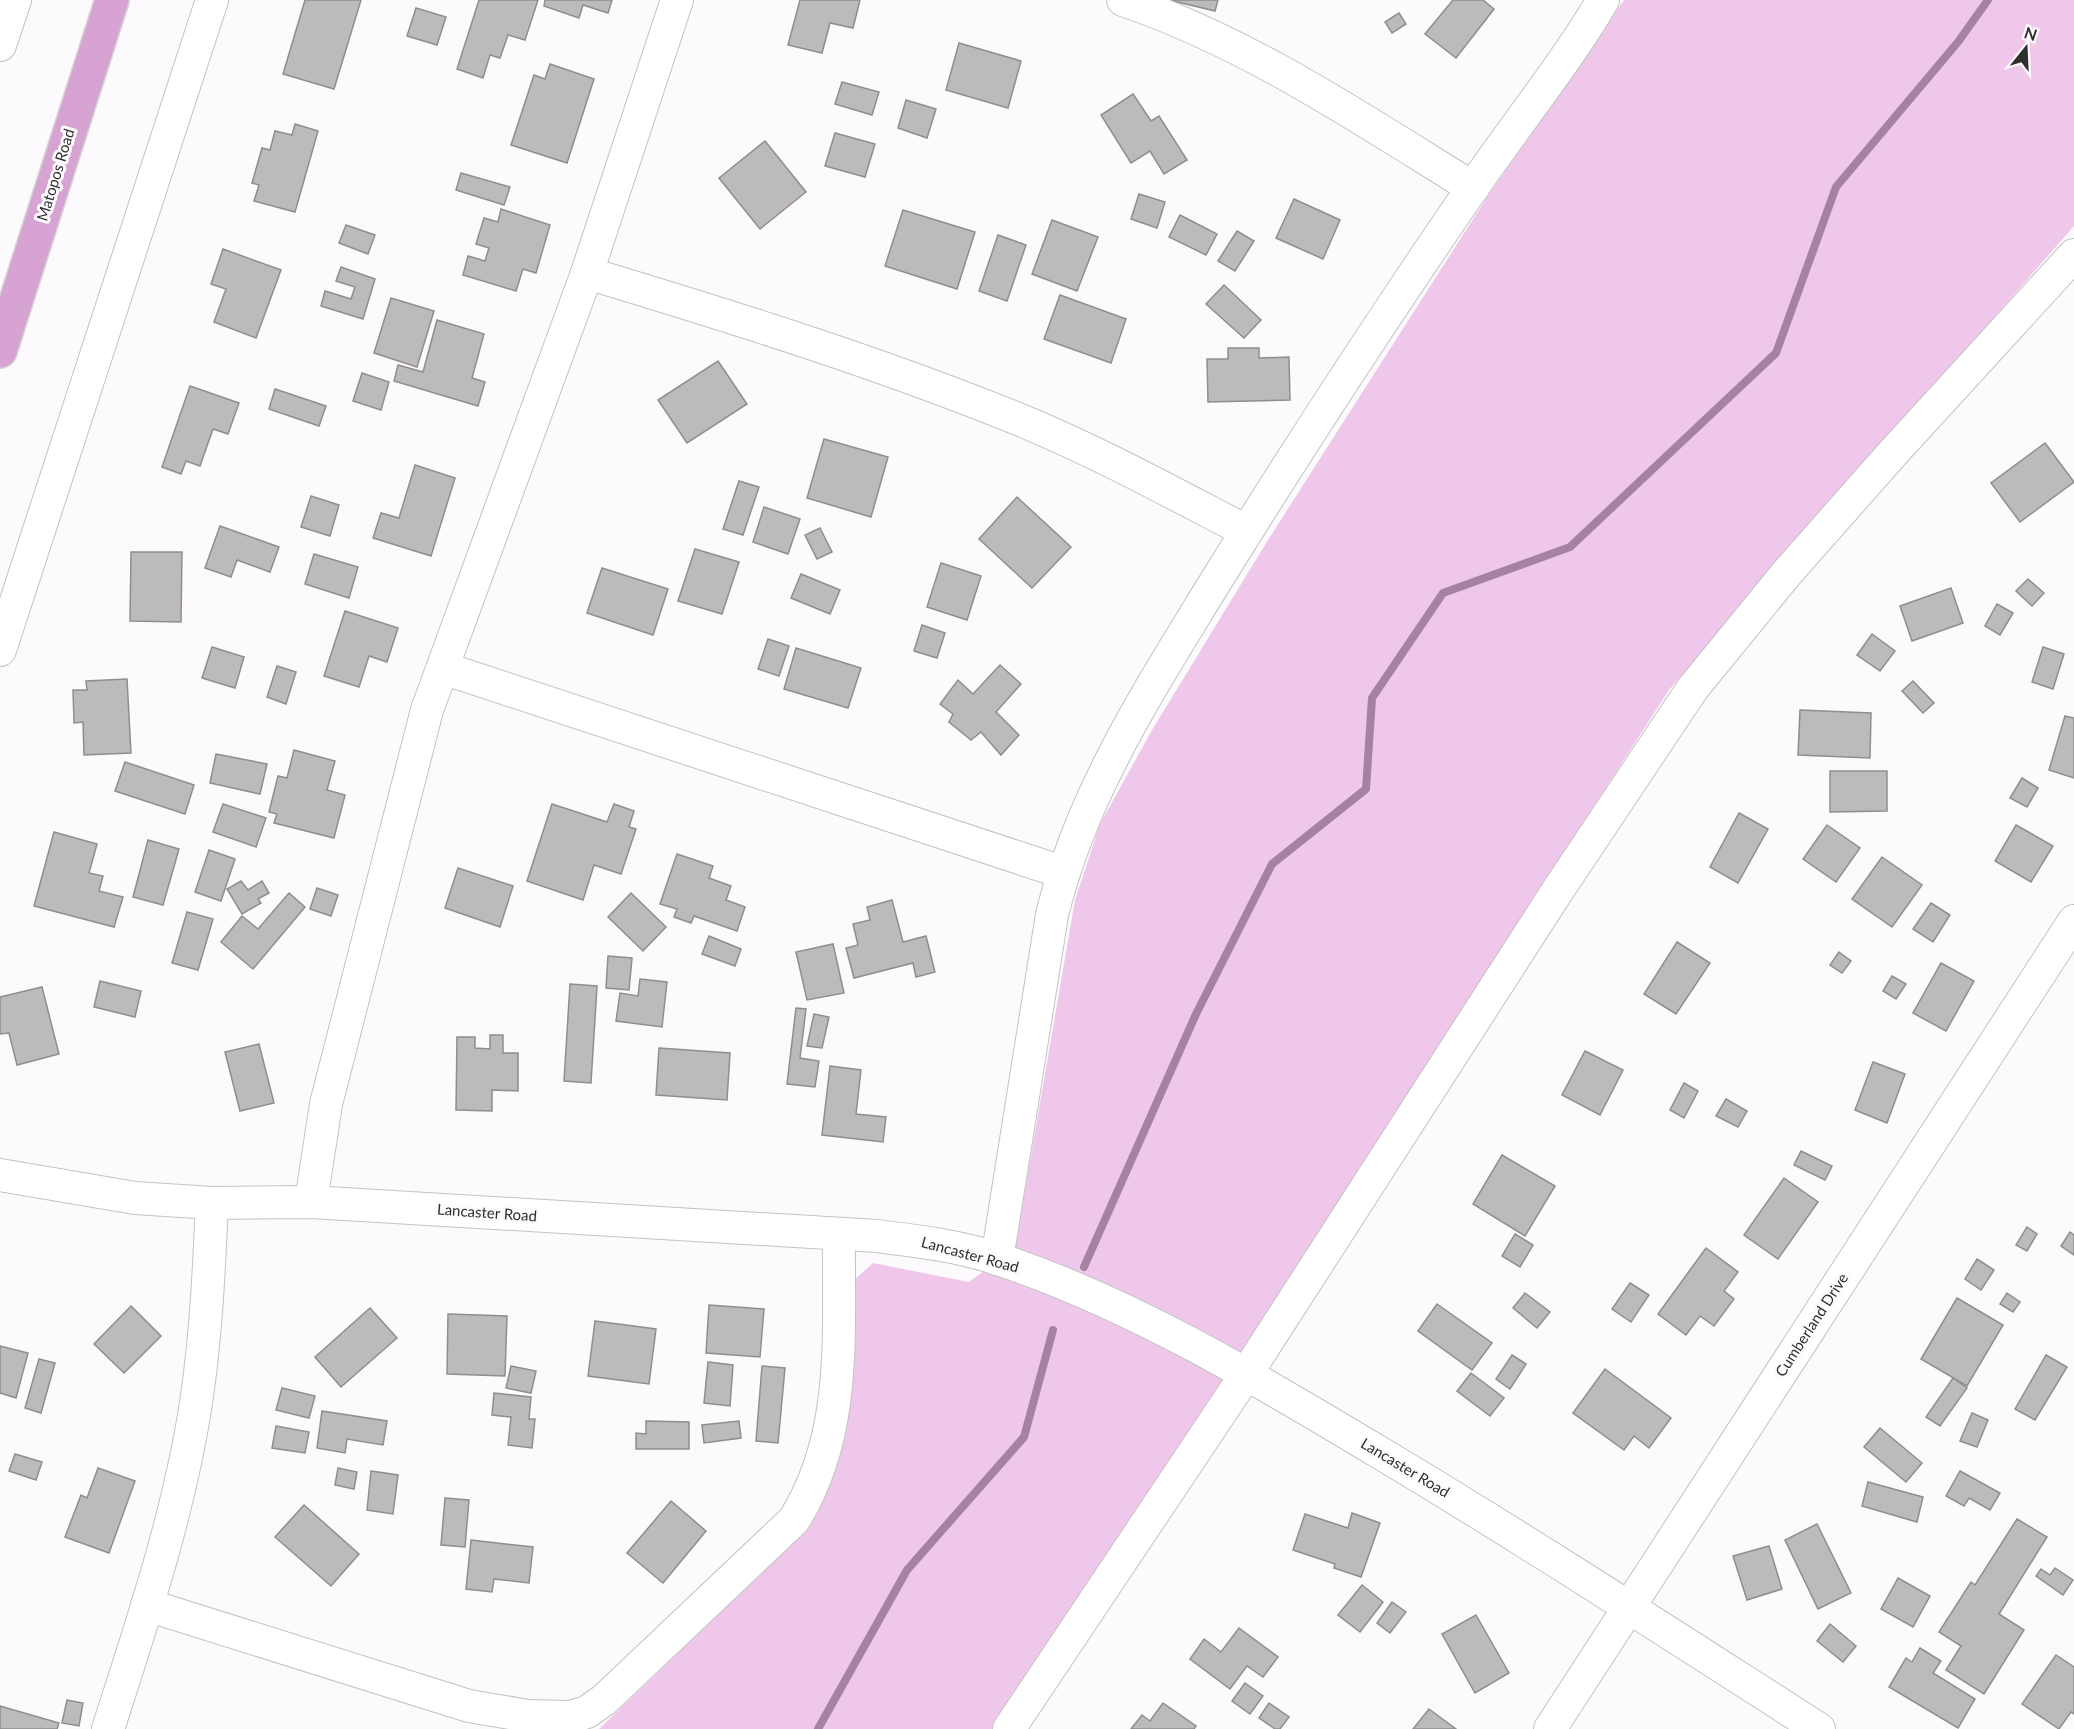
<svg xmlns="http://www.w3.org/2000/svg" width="2074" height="1729" viewBox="0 0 2074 1729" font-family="Lato,sans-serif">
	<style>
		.green { fill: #efc7eb }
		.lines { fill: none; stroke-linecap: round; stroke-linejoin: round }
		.stream { stroke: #a581a2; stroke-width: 8 }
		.building { fill: #bdbabd; stroke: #908d8f; stroke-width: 1.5 }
		.minor-casing { stroke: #c5c2c4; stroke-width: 34 }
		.major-casing { stroke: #d5d5d5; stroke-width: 36 }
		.minor { stroke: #fff; stroke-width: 32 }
		.major { stroke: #d6a3d3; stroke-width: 33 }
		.labels { text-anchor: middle; stroke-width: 6; stroke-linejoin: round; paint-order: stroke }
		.street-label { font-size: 15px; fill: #2f2e2f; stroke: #fdfafd }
	</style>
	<rect width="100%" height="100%" fill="#fdfafd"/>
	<path class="green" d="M1624 0H2074V226L1669 690 1241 1353 994 1729H599L809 1527C856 1446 850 1371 853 1281L873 1263 969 1282 1015 1248 1075 900 1100 824 1152 730 1268 540 1489 194Z"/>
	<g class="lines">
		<g class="stream">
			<polyline points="1084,1267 1196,1014 1272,864 1366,789 1372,698 1443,593 1570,547 1776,353 1836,187 1958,42 1988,0"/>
			<polyline points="818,1729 907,1570 1024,1437 1053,1330"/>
		</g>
	</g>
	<g class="building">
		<polygon points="305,0 361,0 334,89 283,74"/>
		<polygon points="479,0 538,0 525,40 508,35 500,58 490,55 483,78 457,69"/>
		<polygon points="545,0 612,0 608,13 583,5 579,18 544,6"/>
		<polygon points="800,0 860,0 853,28 830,23 822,53 788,45"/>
		<polygon points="1169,0 1218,0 1215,11"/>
		<polygon points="1453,0 1483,0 1494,9 1456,58 1425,34"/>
		<polygon points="416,8 446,17 437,45 407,36"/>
		<polygon points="1399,13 1406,24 1392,33 1385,22"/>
		<polygon points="959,43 1021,61 1008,108 946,90"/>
		<polygon points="550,64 594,79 567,163 511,145 534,75 545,79"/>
		<polygon points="842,82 879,92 872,115 835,104"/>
		<polygon points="1133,94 1151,121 1159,116 1187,160 1164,174 1150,151 1131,163 1101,115"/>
		<polygon points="906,100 936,109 927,138 898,128"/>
		<polygon points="295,124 318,131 295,212 254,201 259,185 252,183 262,148 270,150 275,131 292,135"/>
		<polygon points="835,133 875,144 865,177 825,166"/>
		<polygon points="765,141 806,192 760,229 719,178"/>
		<polygon points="461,173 510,187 504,205 456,190"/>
		<polygon points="1139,194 1165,202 1157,228 1131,219"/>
		<polygon points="1294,199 1340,220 1323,259 1276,238"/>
		<polygon points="501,209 550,225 536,273 523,269 516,291 463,275 468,256 485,261 489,248 476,244 484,218 498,222"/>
		<polygon points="903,210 975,232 957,289 885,266"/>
		<polygon points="1180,215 1217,234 1206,255 1169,237"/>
		<polygon points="1052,220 1098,237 1077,291 1032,274"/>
		<polygon points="346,225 375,235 368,254 339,243"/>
		<polygon points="1237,231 1254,241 1235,271 1218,261"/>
		<polygon points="998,235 1026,245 1007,301 979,291"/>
		<polygon points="223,249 281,270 256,338 214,322 226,289 211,284"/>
		<polygon points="341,267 375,279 363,319 321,306 325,291 351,299 355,287 336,281"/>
		<polygon points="1224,285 1261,320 1244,338 1206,304"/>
		<polygon points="1060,295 1126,319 1111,363 1044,339"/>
		<polygon points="391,298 434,311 417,367 374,353"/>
		<polygon points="437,320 484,334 472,378 485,382 478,406 394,381 398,365 423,372"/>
		<polygon points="1228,348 1259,348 1259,358 1289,357 1290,400 1208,402 1207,359 1228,359"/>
		<polygon points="718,361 747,404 687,443 658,400"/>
		<polygon points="362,373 389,382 381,410 353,401"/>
		<polygon points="190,386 239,403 228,434 213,429 200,466 186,461 181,474 162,467"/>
		<polygon points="275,389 326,406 319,426 269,409"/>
		<polygon points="824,439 888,457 871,517 807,498"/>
		<polygon points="2045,443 2074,482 2020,522 1991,483"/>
		<polygon points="415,465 455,478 431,556 373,538 381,513 399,518"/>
		<polygon points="739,481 759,487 743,535 723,529"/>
		<polygon points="311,496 339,505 330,536 301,527"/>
		<polygon points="1017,497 1071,547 1032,588 979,539"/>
		<polygon points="764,507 800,519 788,554 753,542"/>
		<polygon points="220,526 279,547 270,572 237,560 231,577 205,568"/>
		<polygon points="820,528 832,552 817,559 805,535"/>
		<polygon points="695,549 739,562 722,614 678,601"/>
		<polygon points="131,552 182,552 181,622 130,621"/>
		<polygon points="314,554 358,567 349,598 305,584"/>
		<polygon points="941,563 981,576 967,620 927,607"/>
		<polygon points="602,568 668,589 653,635 587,613"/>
		<polygon points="801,574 840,590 830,614 791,598"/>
		<polygon points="2028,579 2044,593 2032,606 2016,591"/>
		<polygon points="1951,588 1963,623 1912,641 1900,606"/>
		<polygon points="1997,604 2013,613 2000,635 1985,626"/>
		<polygon points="345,611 398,628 387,662 369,656 359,687 324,676"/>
		<polygon points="922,625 945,633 937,658 914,651"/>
		<polygon points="1872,634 1895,651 1880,671 1857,655"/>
		<polygon points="768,639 789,646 779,676 758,669"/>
		<polygon points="212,647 244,657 235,688 202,678"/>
		<polygon points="2043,647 2064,654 2053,689 2032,682"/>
		<polygon points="796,648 861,668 848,708 784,689"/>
		<polygon points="1000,665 1021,684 996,712 1019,735 1001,755 981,732 971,740 949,722 953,714 940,704 958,680 973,694"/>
		<polygon points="277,666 296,672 286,704 267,697"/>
		<polygon points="127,679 131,753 84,755 83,722 74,723 73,690 87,690 86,681"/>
		<polygon points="1913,681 1934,703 1923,713 1902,691"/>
		<polygon points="1800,710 1871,713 1870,758 1798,755"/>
		<polygon points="2065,716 2074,718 2074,778 2049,770"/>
		<polygon points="294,750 335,761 327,790 345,795 334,838 274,823 277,814 269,812 278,776 287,778"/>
		<polygon points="216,754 267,764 260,794 210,783"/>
		<polygon points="125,762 194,785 185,814 115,791"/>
		<polygon points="1830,771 1887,771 1887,811 1830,812"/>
		<polygon points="2022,778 2038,788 2027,807 2010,798"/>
		<polygon points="223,804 266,818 256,847 213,832"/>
		<polygon points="552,804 607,822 614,804 634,811 629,827 636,829 621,874 594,865 583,900 527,881"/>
		<polygon points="1739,813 1768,829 1738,883 1710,867"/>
		<polygon points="1827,825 1860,848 1836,882 1803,859"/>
		<polygon points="2016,825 2053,846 2031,882 1995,861"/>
		<polygon points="54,832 97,844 89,873 103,876 99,891 123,897 114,927 34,906"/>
		<polygon points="148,840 179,849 163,905 133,897"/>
		<polygon points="209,850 235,859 221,901 195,892"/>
		<polygon points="677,854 713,866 709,878 731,886 726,900 745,907 737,931 694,916 691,923 674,917 677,909 660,904"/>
		<polygon points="1882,857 1922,885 1892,927 1852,899"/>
		<polygon points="458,868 513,886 500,927 445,908"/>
		<polygon points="241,881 248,890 262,881 269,893 258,899 261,903 242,914 227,889"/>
		<polygon points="317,888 338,895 331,916 310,909"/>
		<polygon points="289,893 305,907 253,969 221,942 242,916 258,929"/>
		<polygon points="631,893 666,927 643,951 608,917"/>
		<polygon points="892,900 903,942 926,936 935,972 916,977 913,963 854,978 846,948 858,945 853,924 870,920 867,907"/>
		<polygon points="1931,903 1950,915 1933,942 1913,929"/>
		<polygon points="187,912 213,919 198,970 172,963"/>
		<polygon points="709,936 741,949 735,966 702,954"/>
		<polygon points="1677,942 1710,963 1676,1014 1644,994"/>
		<polygon points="833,944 844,993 807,1000 796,952"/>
		<polygon points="1839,952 1851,961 1842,973 1830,965"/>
		<polygon points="608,956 632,958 629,990 606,988"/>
		<polygon points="1941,963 1974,981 1946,1031 1913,1013"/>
		<polygon points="1892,976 1906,984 1896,999 1883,991"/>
		<polygon points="640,979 667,982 662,1027 616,1021 620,993 638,996"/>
		<polygon points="100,981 141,991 135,1017 94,1007"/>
		<polygon points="570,984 597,986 591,1083 564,1081"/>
		<polygon points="42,987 59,1054 17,1065 9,1033 0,1034 0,997"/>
		<polygon points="796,1008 806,1009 800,1058 819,1061 815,1087 787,1084"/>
		<polygon points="814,1014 829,1017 822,1048 807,1046"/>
		<polygon points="490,1035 503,1035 503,1053 518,1053 518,1091 492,1090 492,1111 456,1110 457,1037 475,1037 475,1048 490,1049"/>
		<polygon points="259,1044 274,1103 240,1111 225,1052"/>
		<polygon points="659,1048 730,1053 727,1100 656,1095"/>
		<polygon points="1585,1051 1623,1070 1600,1115 1562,1095"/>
		<polygon points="1873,1062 1905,1074 1887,1123 1855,1110"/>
		<polygon points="830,1066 861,1070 856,1114 886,1117 883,1142 822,1135"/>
		<polygon points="1684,1083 1698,1091 1684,1118 1670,1110"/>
		<polygon points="1726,1099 1747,1111 1738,1127 1716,1116"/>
		<polygon points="1801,1151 1832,1166 1825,1180 1794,1165"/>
		<polygon points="1502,1155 1555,1186 1525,1236 1473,1204"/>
		<polygon points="1784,1178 1818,1202 1778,1259 1744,1235"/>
		<polygon points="2027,1227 2037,1234 2027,1251 2016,1245"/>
		<polygon points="2070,1232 2074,1235 2074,1255 2061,1246"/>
		<polygon points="1515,1234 1533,1245 1520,1267 1502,1256"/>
		<polygon points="1706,1248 1738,1272 1724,1291 1734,1299 1714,1326 1700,1316 1686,1335 1658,1314"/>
		<polygon points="1977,1259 1994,1270 1981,1290 1965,1279"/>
		<polygon points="1630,1283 1649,1295 1631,1322 1612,1309"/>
		<polygon points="1525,1293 1550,1312 1537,1328 1513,1308"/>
		<polygon points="2007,1293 2020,1302 2013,1312 2000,1304"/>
		<polygon points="1957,1298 2003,1325 1967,1386 1921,1359"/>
		<polygon points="1437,1304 1492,1343 1472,1370 1418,1331"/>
		<polygon points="709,1305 764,1309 760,1357 706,1353"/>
		<polygon points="131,1306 161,1336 124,1373 94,1344"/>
		<polygon points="370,1308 397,1338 341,1387 315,1357"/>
		<polygon points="448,1314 507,1316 505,1376 447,1374"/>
		<polygon points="595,1321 656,1329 649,1384 588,1376"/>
		<polygon points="0,1346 28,1353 16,1398 0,1393"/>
		<polygon points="1512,1355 1526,1364 1510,1389 1496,1379"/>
		<polygon points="2046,1355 2067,1367 2035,1420 2015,1409"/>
		<polygon points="39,1359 55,1363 41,1413 25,1408"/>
		<polygon points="708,1362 733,1365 730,1406 704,1403"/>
		<polygon points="511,1366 536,1371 531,1393 506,1388"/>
		<polygon points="762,1366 785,1368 778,1443 756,1441"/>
		<polygon points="1605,1369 1671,1418 1649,1448 1634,1436 1624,1450 1573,1413"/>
		<polygon points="1471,1373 1504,1398 1490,1416 1457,1391"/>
		<polygon points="1953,1378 1967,1388 1940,1426 1926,1417"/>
		<polygon points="282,1388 315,1396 309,1418 276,1410"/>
		<polygon points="494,1393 531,1397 529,1419 535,1419 532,1448 508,1445 511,1417 492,1415"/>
		<polygon points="322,1411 387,1421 383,1445 347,1439 345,1453 317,1448"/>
		<polygon points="1972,1413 1988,1420 1977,1447 1960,1441"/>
		<polygon points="646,1421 689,1422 689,1449 636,1449 636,1433 646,1434"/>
		<polygon points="739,1421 741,1438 704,1443 702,1425"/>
		<polygon points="276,1426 309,1432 305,1453 272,1448"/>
		<polygon points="1880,1428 1922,1463 1906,1482 1864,1447"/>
		<polygon points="15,1454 42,1462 36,1480 9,1471"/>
		<polygon points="98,1468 135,1481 109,1553 65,1537 81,1495 87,1498"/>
		<polygon points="338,1468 357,1472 354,1489 335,1485"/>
		<polygon points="371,1471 398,1475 393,1514 367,1510"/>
		<polygon points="1960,1471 2000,1493 1990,1510 1969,1498 1964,1506 1946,1496"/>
		<polygon points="1868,1482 1923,1497 1917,1522 1862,1506"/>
		<polygon points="445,1498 469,1500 465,1547 441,1545"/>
		<polygon points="671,1501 706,1531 663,1583 627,1553"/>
		<polygon points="304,1505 359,1554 331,1586 275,1537"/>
		<polygon points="1352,1513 1380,1523 1361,1577 1334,1568 1335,1564 1293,1550 1305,1514 1348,1528"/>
		<polygon points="2017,1519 2047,1537 1999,1614 2024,1630 1984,1694 1946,1670 1961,1646 1939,1632 1971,1582 1975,1585"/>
		<polygon points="1817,1524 1851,1593 1818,1609 1785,1540"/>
		<polygon points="471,1540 533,1547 529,1583 494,1579 492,1592 466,1589"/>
		<polygon points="1769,1546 1782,1589 1747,1600 1733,1556"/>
		<polygon points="2055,1568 2073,1580 2063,1595 2036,1576 2041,1569 2050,1575"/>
		<polygon points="1898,1578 1930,1596 1913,1627 1881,1609"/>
		<polygon points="1362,1585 1383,1602 1360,1632 1338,1615"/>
		<polygon points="1392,1602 1406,1612 1390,1633 1377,1623"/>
		<polygon points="1476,1615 1509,1673 1475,1693 1442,1634"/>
		<polygon points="1830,1624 1856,1646 1843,1662 1817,1641"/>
		<polygon points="1239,1628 1278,1657 1263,1677 1247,1666 1230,1689 1190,1659 1204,1639 1221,1652"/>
		<polygon points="1920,1648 1941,1661 1933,1673 1975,1699 1958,1728 1889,1687 1906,1658 1912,1662"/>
		<polygon points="2056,1655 2074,1667 2074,1714 2071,1712 2059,1729 2022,1704"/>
		<polygon points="1245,1683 1263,1696 1250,1714 1232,1701"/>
		<polygon points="67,1700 83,1703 79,1726 62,1723"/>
		<polygon points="1163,1703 1196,1726 1194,1729 1131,1729 1142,1715 1150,1721"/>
		<polygon points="1269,1703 1289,1717 1280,1729 1275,1729 1259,1718"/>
		<polygon points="0,1706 59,1723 57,1729 0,1729"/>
		<polygon points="1429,1709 1456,1729 1413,1729"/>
	</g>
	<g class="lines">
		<g class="minor-casing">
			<g id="minor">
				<path d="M1123 0C1249 43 1360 118 1473 188"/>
				<polyline points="0,45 15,0"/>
				<path d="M587 273C733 317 877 362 1018 419 1096 451 1171 492 1246 531"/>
				<polyline points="0,650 212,0"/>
				<polyline points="443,668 1062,872"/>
				<path d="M0 1175 135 1198 212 1203 311 1202 877 1236C918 1241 959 1246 998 1259 1131 1303 1257 1379 1377 1451 1526 1540 1672 1635 1819 1729"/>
				<polyline points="311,1202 326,1104 427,710 587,273 677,0"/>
				<path d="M997 1259 1052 915C1080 799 1144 698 1206 597 1291 459 1379 324 1471 190 1514 127 1564 66 1603 0"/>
				<path d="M147 1605 469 1706 528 1716 571 1717 587 1712 604 1700 794 1520C848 1434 838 1333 839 1235"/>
				<path d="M108 1729C142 1623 179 1514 196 1403 206 1337 209 1270 212 1203"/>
				<polyline points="1009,1729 1247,1373 1558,890 1693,688 1786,574 1892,454 2074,255"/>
				<polyline points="1550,1729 2074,921"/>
			</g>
		</g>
		<g class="major-casing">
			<polyline id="major" points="0,351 112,0"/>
		</g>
		<use href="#minor" class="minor"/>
		<use href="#major" class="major"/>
	</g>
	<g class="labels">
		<g class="street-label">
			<text transform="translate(56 175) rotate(-73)" y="5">Matopos Road</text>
			<text transform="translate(487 1213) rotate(4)" y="5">Lancaster Road</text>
			<text transform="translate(970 1255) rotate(15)" y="5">Lancaster Road</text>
			<text transform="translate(1812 1325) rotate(-57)" y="5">Cumberland Drive</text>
			<text transform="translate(1405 1468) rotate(31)" y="5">Lancaster Road</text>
		</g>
	</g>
	<g transform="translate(2026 48) rotate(18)" stroke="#fdfafd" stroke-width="4.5" paint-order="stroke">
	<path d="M0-4.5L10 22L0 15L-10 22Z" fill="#2f2e2f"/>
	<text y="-9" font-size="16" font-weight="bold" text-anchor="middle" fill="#2f2e2f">N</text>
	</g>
</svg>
